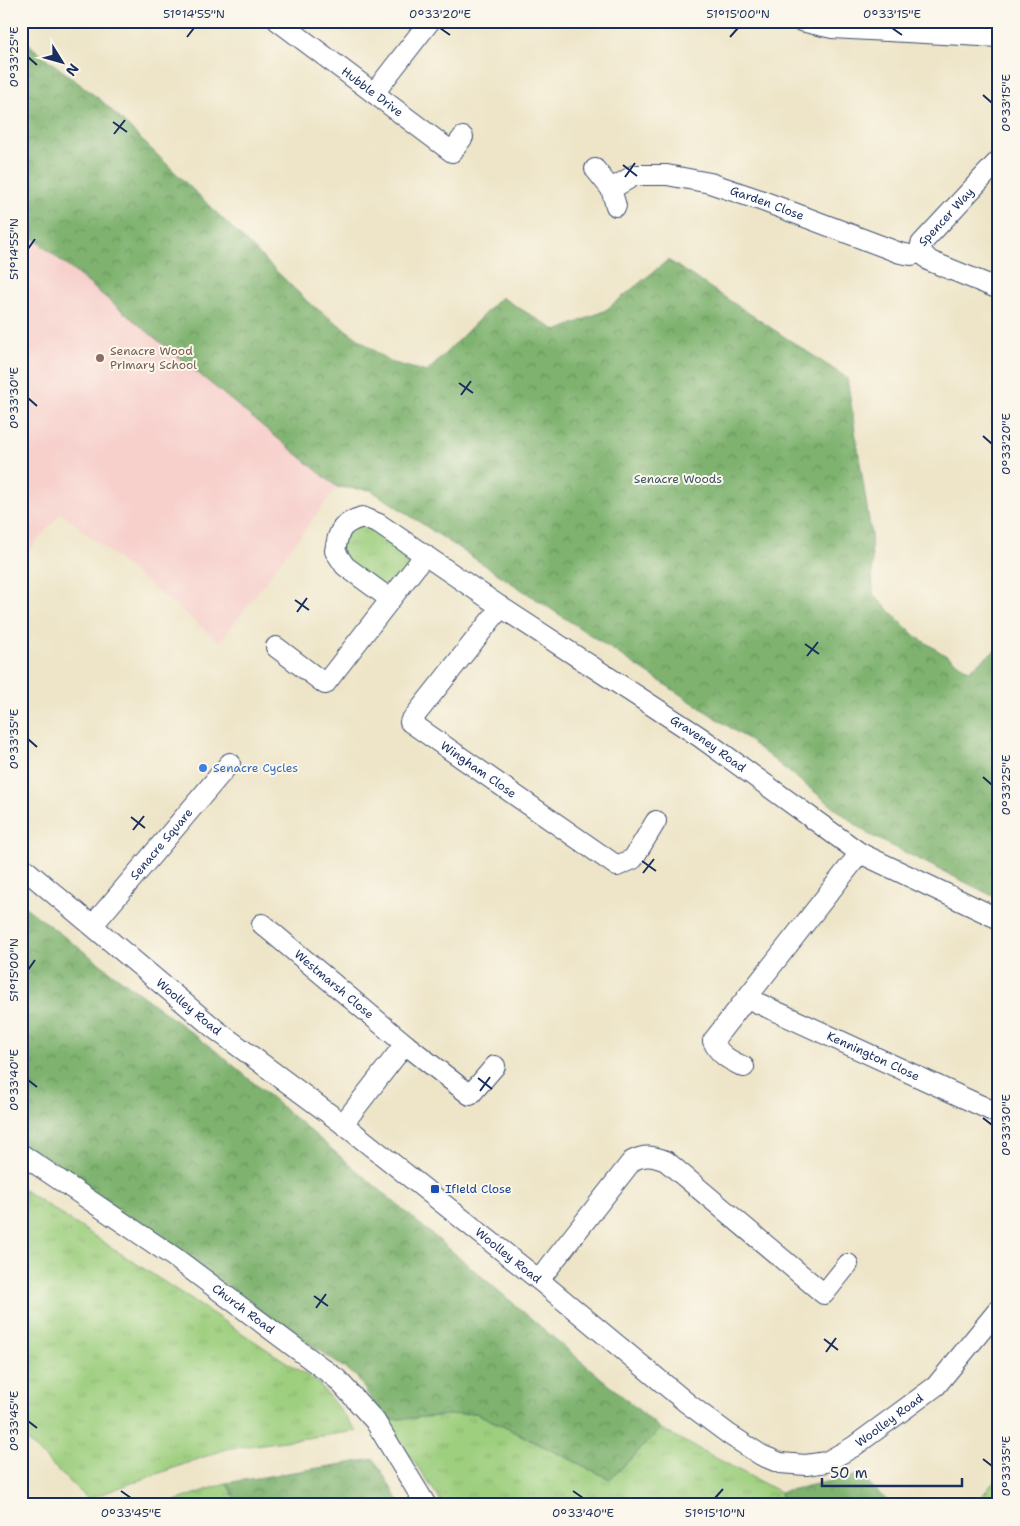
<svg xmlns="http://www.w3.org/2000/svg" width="1020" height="1526" viewBox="0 0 1020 1526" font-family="'Shantell Sans',sans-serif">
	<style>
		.built { fill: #f7d0cc }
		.grass { fill: url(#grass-tufts); stroke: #5c7f6e }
		.forest { fill: url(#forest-crowns); stroke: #4c7066 }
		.park { fill: url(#park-crowns); stroke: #5c7f6e }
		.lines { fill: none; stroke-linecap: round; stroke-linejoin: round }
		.minor-casing { stroke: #3b4a6e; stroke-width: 22 }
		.minor { stroke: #fff; stroke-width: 20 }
		.ticks { fill: none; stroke: #1b2f5e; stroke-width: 2 }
		.education-dot { fill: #8d6e63; stroke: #fbf7ec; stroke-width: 2 }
		.shop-dot { fill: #3f7fe0; stroke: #fbf7ec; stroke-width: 2 }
		.transit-dot { fill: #1a4fb4; stroke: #fbf7ec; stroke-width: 2 }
		.labels { text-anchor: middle; stroke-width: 4; stroke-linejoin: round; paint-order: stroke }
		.street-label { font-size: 12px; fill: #1b2f5e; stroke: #fbf7ec }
		.education-label { font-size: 12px; fill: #785e54; stroke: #fbf7ec; text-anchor: start }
		.park-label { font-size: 12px; fill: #3c5766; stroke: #fbf7ec }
		.shop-label { font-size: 12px; fill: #366cbe; stroke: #fbf7ec; text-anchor: start }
		.transit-label { font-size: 12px; fill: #164399; stroke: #fbf7ec; text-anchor: start }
		.neatline { fill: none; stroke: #1b2f5e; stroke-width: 2 }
		.ticks-label { font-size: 12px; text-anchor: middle; fill: #1b2f5e }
	</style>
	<defs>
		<pattern id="grass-tufts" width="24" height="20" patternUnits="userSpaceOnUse" patternTransform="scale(1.25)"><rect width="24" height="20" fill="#9ecf7f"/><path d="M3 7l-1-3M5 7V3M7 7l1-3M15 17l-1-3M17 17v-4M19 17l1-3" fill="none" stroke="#88b270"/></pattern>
		<pattern id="forest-crowns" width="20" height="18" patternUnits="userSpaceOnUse" patternTransform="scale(1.25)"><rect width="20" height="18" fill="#7eb26e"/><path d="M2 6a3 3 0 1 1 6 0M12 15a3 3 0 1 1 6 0" fill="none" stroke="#66915e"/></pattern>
		<pattern id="park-crowns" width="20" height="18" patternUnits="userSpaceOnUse" patternTransform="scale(1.25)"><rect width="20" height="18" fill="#9ecf7f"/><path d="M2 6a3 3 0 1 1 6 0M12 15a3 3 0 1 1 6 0" fill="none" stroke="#88b270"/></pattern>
	</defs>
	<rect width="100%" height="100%" fill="#fbf7ec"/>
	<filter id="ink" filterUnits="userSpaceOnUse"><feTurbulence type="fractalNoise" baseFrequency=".02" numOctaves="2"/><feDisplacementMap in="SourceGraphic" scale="10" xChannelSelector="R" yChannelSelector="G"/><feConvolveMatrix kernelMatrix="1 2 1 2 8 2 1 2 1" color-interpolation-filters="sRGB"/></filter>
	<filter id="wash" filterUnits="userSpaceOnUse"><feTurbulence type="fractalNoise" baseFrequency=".0096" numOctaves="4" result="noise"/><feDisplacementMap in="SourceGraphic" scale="20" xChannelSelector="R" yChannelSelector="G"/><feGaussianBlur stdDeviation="1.12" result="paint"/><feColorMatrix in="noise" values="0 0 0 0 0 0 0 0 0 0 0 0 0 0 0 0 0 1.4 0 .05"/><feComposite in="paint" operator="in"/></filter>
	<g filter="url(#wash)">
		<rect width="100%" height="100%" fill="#eee5c8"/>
		<polygon class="built" points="21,228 337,487 220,642 61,513 27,553 21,548"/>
		<g class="grass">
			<polygon points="362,517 425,555 390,599 345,566 338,537"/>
			<polygon points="21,1188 318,1383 357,1431 226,1449 88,1499 21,1435"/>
			<polygon points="476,1413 610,1479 661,1429 780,1492 784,1505 444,1505 385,1420"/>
			<polygon points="226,1483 240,1505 164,1505"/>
		</g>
		<g class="forest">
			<polygon points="21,34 34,49 103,102 309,303 390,362 427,372 501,297 557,331 606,310 668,260 847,378 871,534 873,594 915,636 969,670 999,648 999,899 868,834 746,738 371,490 337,487 21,228"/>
			<polygon points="21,904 221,1055 661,1429 610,1479 476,1413 385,1420 356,1376 21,1146"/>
			<polygon points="374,1459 401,1505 240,1505 226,1483"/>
			<polygon points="859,1475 892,1505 784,1505 780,1492"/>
		</g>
		<polygon class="park" points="999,1476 999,1505 974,1505"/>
	</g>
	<g filter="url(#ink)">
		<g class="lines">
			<g class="minor-casing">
				<g id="minor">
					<path id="s1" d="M278 21 452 152 463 137"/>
					<polyline points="801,21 832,28 999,37"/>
					<polyline points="374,93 430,21"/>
					<polyline points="595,169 611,189 616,206"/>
					<path id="s2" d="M611 189 635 175H667L710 183 760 200 900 253 911 255 922 253"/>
					<path id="s3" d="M922 253 921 244 999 160"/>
					<polyline points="922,253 930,261 999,289"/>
					<path id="s4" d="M390 599 345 566 335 551C339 529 341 524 362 517L379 524 501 607 700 737 860 853 999 919"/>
					<path id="s5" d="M501 607 410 722 617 866 633 859 656 821"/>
					<polyline points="276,647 325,684 425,555"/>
					<path id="s6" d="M21 866 215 1029 343 1124 539 1280 687 1403 730 1435 761 1455 780 1463 806 1465 826 1462 853 1447 936 1386 999 1309"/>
					<path id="s7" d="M262 924 405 1044 470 1095 495 1066"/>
					<path id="s8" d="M93 925 230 763"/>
					<path id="s9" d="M747 998 999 1114"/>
					<path d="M744 1067C731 1061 719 1055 713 1041L860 853"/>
					<polyline points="343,1124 405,1044"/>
					<path id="s10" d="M21 1154 174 1257 337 1379 375 1421 426 1505"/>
					<path d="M539 1280 632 1161C645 1154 653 1156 666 1161L824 1294 848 1264"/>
				</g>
			</g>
			<use href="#minor" class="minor"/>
		</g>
	</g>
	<path class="ticks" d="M440 28 450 35M892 28 902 35M187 37 194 28M730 37 738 28M28 57 37 65M983 95 992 103M113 122 127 132M114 134 125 120M623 165 637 176M625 177 635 163M28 249 35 239M459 383 473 393M461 395 471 381M28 398 37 406M983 436 992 444M295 600 309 610M297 612 307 598M805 644 819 654M807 656 818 642M28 739 37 747M983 777 992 785M131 817 145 828M133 830 144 816M642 861 656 871M643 873 654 859M28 970 35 960M478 1078 492 1089M28 1080 37 1087M480 1091 490 1077M983 1118 992 1125M314 1296 328 1306M316 1308 326 1294M824 1339 838 1350M826 1352 836 1338M28 1421 37 1428M983 1459 992 1466M121 1491 131 1498M573 1491 583 1498M715 1498 723 1489"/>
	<circle class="education-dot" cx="100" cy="358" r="5"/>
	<circle class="shop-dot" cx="203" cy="768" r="5"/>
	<rect class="transit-dot" x="430" y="1184" width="10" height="10" rx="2.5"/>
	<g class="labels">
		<g class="street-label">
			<text dy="4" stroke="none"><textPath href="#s1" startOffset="118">Hubble Drive</textPath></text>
			<text dy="4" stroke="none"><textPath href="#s2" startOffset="164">Garden Close</textPath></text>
			<text dy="4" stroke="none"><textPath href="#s3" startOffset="46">Spencer Way</textPath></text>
			<text dy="4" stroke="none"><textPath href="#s4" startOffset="535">Graveney Road</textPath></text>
			<text dy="4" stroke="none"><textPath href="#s5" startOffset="230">Wingham Close</textPath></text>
			<text dy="4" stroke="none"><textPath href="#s8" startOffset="106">Senacre Square</textPath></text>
			<text dy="4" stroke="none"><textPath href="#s7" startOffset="94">Westmarsh Close</textPath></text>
			<text dy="4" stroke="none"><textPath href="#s6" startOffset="219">Woolley Road</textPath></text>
			<text dy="4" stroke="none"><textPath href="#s9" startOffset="139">Kennington Close</textPath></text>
			<text dy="4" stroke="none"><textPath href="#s6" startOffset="624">Woolley Road</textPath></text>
			<text dy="4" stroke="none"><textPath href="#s10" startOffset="271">Church Road</textPath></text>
			<text dy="4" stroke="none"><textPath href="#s6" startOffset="1089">Woolley Road</textPath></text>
		</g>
		<g class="education-label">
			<text x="110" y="355">Senacre Wood<tspan x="110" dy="14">Primary School</tspan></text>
		</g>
		<g class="park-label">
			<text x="678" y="483">Senacre Woods</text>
		</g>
		<g class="shop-label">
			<text x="213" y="772">Senacre Cycles</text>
		</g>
		<g class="transit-label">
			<text x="445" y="1193">Ifield Close</text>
		</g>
	</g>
	<rect width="1020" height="1526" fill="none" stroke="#fbf7ec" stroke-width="55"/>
	<g transform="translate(62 62) rotate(127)" stroke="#fbf7ec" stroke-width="4" paint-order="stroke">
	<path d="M0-4L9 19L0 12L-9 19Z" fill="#1b2f5e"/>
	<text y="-8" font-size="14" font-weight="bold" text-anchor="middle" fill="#1b2f5e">N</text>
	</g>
	<path d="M822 1478v8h140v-8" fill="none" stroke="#1b2f5e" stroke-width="2.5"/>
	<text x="830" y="1478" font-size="15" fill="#1b2f5e" stroke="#fbf7ec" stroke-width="4" paint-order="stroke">50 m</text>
	<rect x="28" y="28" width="964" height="1470" class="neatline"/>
	<g class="ticks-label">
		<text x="194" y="18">51°14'55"N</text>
		<text x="440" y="18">0°33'20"E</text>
		<text x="738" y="18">51°15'00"N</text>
		<text x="892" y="18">0°33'15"E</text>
		<text transform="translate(14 57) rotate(-90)" y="4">0°33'25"E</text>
		<text transform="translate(1006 103) rotate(-90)" y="4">0°33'15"E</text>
		<text transform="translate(14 249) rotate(-90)" y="4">51°14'55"N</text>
		<text transform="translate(14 398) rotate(-90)" y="4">0°33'30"E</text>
		<text transform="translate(1006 444) rotate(-90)" y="4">0°33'20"E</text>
		<text transform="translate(14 739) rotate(-90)" y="4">0°33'35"E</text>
		<text transform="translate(1006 785) rotate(-90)" y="4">0°33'25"E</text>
		<text transform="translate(14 970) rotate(-90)" y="4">51°15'00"N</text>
		<text transform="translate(14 1080) rotate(-90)" y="4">0°33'40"E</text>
		<text transform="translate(1006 1125) rotate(-90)" y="4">0°33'30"E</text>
		<text transform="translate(14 1421) rotate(-90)" y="4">0°33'45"E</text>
		<text transform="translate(1006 1466) rotate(-90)" y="4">0°33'35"E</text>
		<text x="131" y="1517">0°33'45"E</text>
		<text x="583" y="1517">0°33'40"E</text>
		<text x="715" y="1517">51°15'10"N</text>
	</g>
</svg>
